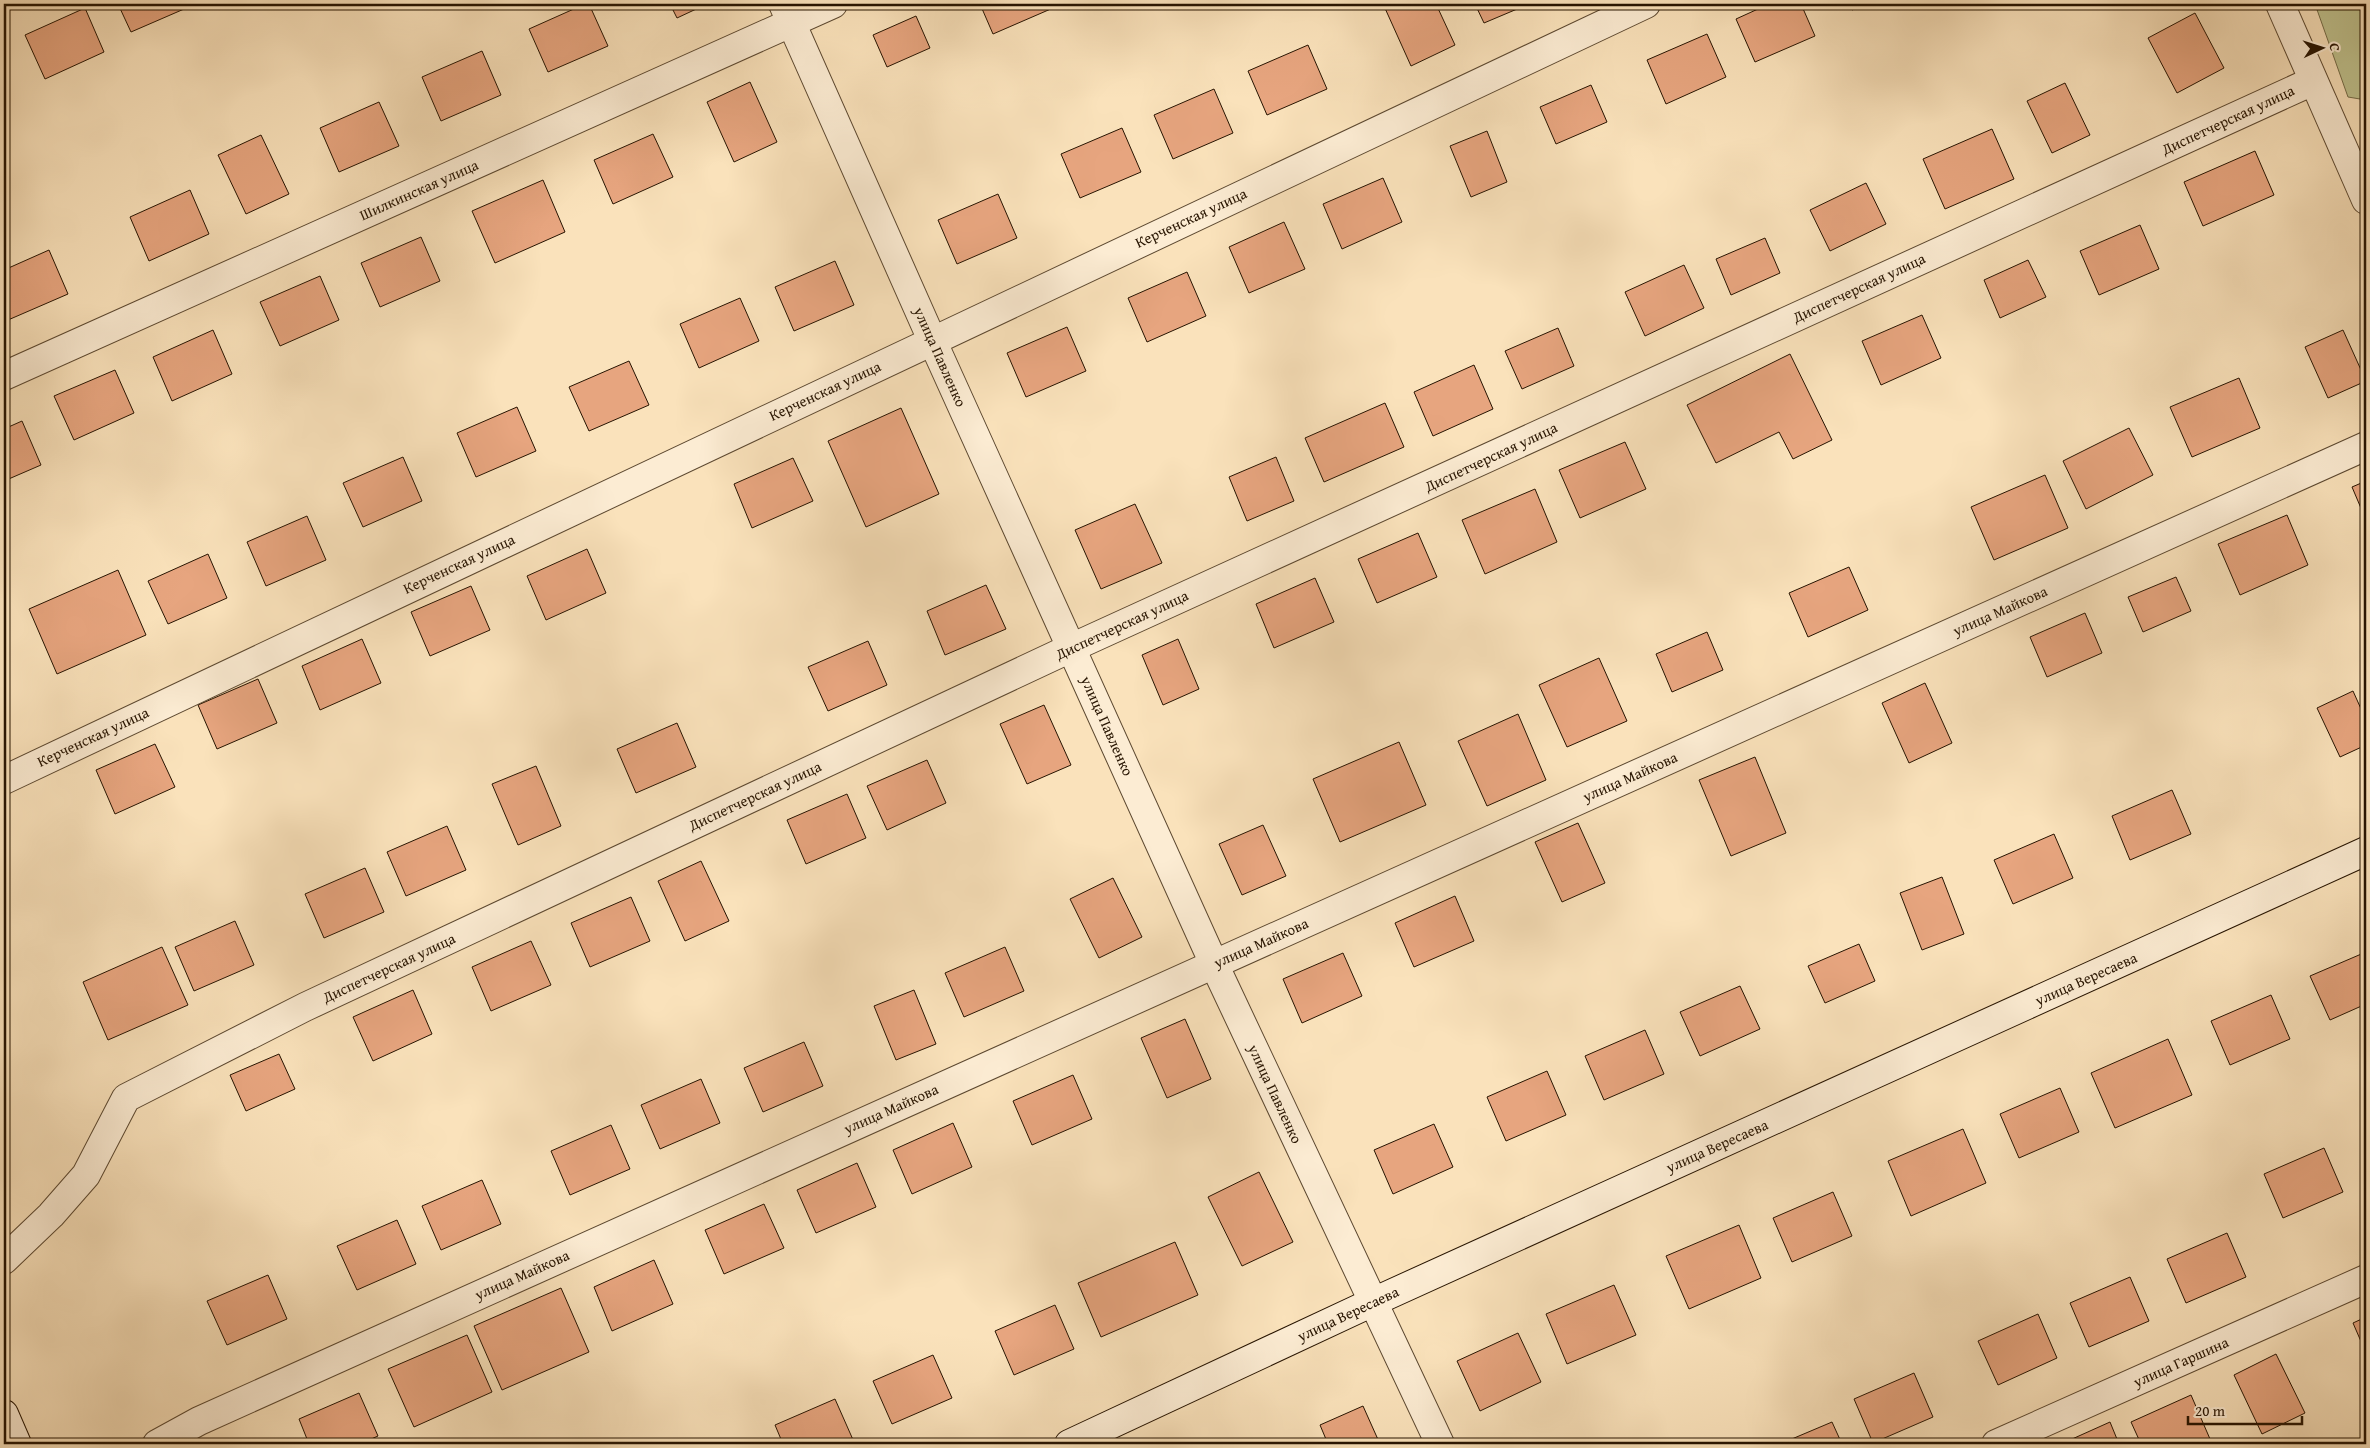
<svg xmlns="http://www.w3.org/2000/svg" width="2370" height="1448" viewBox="0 0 2370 1448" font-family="'Gentium Book Plus',serif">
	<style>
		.green { fill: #c0c38f; stroke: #746c48 }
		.building { fill: #e7a57f; stroke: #271401 }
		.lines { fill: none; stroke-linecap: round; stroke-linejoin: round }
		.street-casing { stroke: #5c4830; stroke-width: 30 }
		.secondary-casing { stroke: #271401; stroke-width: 30 }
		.street { stroke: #fcecd3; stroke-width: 28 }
		.secondary { stroke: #fcecd3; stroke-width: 28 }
		.labels { text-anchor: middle; stroke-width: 4; stroke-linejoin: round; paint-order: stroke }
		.street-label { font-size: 15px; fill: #271401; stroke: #fcecd3 }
	</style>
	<rect width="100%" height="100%" fill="#fae2bb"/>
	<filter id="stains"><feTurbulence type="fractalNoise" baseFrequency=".004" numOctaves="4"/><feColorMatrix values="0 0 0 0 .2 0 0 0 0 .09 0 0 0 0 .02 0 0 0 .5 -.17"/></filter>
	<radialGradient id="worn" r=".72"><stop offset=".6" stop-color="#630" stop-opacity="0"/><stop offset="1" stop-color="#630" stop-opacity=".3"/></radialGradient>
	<polygon class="green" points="2315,4 2366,4 2366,100 2348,97"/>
	<g class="building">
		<polygon points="118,4 190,4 191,6 131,32"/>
		<polygon points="585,4 589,4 608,46 548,72 529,29"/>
		<polygon points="670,4 707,4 677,18"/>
		<polygon points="980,4 1051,4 1053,8 993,34"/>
		<polygon points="1389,4 1436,4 1455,45 1411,66 1384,6"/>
		<polygon points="1475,4 1529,4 1484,23"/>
		<polygon points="1769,4 1801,4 1815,36 1755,62 1736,19"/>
		<polygon points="1849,4 1867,4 1852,10"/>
		<polygon points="85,8 104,52 45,79 25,35"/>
		<polygon points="2195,13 2224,68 2177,93 2148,38"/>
		<polygon points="916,16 930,48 887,67 873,35"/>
		<polygon points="1707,34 1726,77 1666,104 1647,60"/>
		<polygon points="1308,45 1327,89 1267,115 1248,71"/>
		<polygon points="482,51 501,95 441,121 422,77"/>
		<polygon points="750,82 777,142 734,162 707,102"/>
		<polygon points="2065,83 2090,135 2052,153 2027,101"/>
		<polygon points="1591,85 1607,122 1556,144 1540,107"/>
		<polygon points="1214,89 1233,133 1173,159 1154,115"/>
		<polygon points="379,102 399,146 339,172 320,128"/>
		<polygon points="1122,128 1141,172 1080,198 1061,154"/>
		<polygon points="1992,129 2014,179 1945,209 1923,159"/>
		<polygon points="1487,131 1507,182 1471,197 1450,146"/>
		<polygon points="653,134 673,177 613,204 594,160"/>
		<polygon points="261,135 289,194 246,214 218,155"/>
		<polygon points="2255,151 2274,195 2203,226 2184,182"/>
		<polygon points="1383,178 1402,222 1342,249 1323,204"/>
		<polygon points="543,180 565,232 495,263 472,211"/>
		<polygon points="1866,183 1886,224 1830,251 1810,210"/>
		<polygon points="190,190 209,234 149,261 130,217"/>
		<polygon points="998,194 1017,238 957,264 938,220"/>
		<polygon points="1284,222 1305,269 1249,293 1229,247"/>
		<polygon points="2140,225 2159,269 2099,295 2080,251"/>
		<polygon points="421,237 440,281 380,307 361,263"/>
		<polygon points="1765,238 1780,273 1731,295 1716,259"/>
		<polygon points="49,250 68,294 8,320 4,311 4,270"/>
		<polygon points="2028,260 2046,297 2000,318 1984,280"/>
		<polygon points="835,261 854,305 794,331 775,287"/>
		<polygon points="1684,265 1704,308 1645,336 1625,292"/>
		<polygon points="1187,272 1206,316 1147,342 1128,298"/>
		<polygon points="320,276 339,320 280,346 260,302"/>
		<polygon points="740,298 759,341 699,368 680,324"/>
		<polygon points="1922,315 1941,358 1881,385 1862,341"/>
		<polygon points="1067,327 1086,371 1026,397 1007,353"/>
		<polygon points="1558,328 1574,366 1522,389 1505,351"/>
		<polygon points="213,330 232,374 172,401 153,357"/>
		<polygon points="2343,330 2366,381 2328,398 2305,347"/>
		<polygon points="1790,354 1832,440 1793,459 1779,432 1716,463 1687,405"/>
		<polygon points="629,361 649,405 589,431 569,387"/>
		<polygon points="1474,365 1493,409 1433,436 1414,392"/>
		<polygon points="115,370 134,413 74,440 54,396"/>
		<polygon points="2239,378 2260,428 2192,457 2170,407"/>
		<polygon points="1385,403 1404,447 1324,482 1305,438"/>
		<polygon points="517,407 536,451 476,477 457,433"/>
		<polygon points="901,408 939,494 866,527 828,441"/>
		<polygon points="22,421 41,465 4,481 4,429"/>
		<polygon points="2129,428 2153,475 2086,509 2063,461"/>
		<polygon points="1625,442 1646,489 1580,518 1559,470"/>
		<polygon points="403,457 422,501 363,527 343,483"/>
		<polygon points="1276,457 1294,501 1247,521 1229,477"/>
		<polygon points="793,458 813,501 752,528 734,484"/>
		<polygon points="2045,475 2068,528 1994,560 1971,507"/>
		<polygon points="2366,481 2366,520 2352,487"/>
		<polygon points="1535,489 1557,542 1485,574 1462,520"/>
		<polygon points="1135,504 1162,563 1101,589 1075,530"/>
		<polygon points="2287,515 2308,565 2240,595 2218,544"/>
		<polygon points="307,516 326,560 266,586 247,542"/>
		<polygon points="1418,533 1437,577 1377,603 1358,559"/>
		<polygon points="587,549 606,593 546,620 527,576"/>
		<polygon points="208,554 227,598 168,624 148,581"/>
		<polygon points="1849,567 1868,610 1808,637 1789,593"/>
		<polygon points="118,570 146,635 57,674 29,609"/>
		<polygon points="2176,577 2191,611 2143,632 2128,597"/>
		<polygon points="1315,578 1334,622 1274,648 1256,604"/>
		<polygon points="986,585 1006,629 945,655 927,611"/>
		<polygon points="471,586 490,630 430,656 411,612"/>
		<polygon points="2085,613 2102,653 2047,677 2030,637"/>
		<polygon points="1707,632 1723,670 1672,692 1656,654"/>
		<polygon points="362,639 381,683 320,710 302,666"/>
		<polygon points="1178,639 1199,689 1163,705 1142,655"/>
		<polygon points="868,641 887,685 828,711 808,667"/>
		<polygon points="1599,658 1627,721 1567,747 1539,685"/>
		<polygon points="258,679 277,723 217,749 198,705"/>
		<polygon points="1925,683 1952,743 1909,763 1882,703"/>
		<polygon points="2353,691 2366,720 2366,745 2340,757 2317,708"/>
		<polygon points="1044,705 1071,765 1027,784 1000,724"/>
		<polygon points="1518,714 1546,780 1487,806 1458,741"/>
		<polygon points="677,723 696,767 636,793 617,749"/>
		<polygon points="1399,742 1426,805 1340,842 1313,779"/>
		<polygon points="155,744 175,787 115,814 96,770"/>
		<polygon points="1755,757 1786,833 1731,856 1699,780"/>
		<polygon points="927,760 946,803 887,830 867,786"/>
		<polygon points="536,766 561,826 518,845 492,784"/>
		<polygon points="2172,790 2191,834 2130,860 2112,816"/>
		<polygon points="847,794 866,838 806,864 787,820"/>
		<polygon points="1578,823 1605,883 1562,902 1535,842"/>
		<polygon points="1263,825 1286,876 1242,895 1219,844"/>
		<polygon points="447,826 466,870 406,896 387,852"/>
		<polygon points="2054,834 2073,878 2013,904 1994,860"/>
		<polygon points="701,861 729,921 685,941 658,881"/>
		<polygon points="365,868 384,912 324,938 305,894"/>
		<polygon points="1942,877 1964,934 1922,950 1900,893"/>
		<polygon points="1113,878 1142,937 1099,958 1070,899"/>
		<polygon points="1455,896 1474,941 1414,967 1395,923"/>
		<polygon points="631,897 650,941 590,967 571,923"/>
		<polygon points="235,921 254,965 194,991 175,947"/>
		<polygon points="531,941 551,985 491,1011 472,967"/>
		<polygon points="1859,944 1875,981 1825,1003 1808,966"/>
		<polygon points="162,947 188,1005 108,1040 83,982"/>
		<polygon points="1005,947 1024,991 964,1017 945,973"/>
		<polygon points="2366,952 2366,1004 2330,1020 2310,976"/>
		<polygon points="1343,953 1362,996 1302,1023 1283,979"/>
		<polygon points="1740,986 1760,1029 1700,1056 1680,1012"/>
		<polygon points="413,990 432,1034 373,1061 353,1017"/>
		<polygon points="914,990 936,1044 896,1060 874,1006"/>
		<polygon points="2271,995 2290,1039 2230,1065 2211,1021"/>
		<polygon points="1185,1019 1211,1079 1167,1098 1141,1038"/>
		<polygon points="1645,1030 1664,1074 1604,1100 1585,1056"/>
		<polygon points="2168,1039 2192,1095 2115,1128 2091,1073"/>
		<polygon points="804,1042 823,1086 763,1112 744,1068"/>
		<polygon points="279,1054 295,1089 246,1111 230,1075"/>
		<polygon points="1547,1071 1566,1115 1506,1141 1487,1097"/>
		<polygon points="1073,1075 1092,1119 1032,1145 1013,1101"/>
		<polygon points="701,1079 720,1123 660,1149 641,1105"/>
		<polygon points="2060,1088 2079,1132 2019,1158 2000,1114"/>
		<polygon points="953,1123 972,1167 912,1194 893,1150"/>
		<polygon points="1434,1124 1453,1167 1393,1194 1374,1150"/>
		<polygon points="611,1125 630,1169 570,1195 551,1151"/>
		<polygon points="1963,1129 1986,1183 1911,1216 1888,1161"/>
		<polygon points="2324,1148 2343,1192 2283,1218 2264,1174"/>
		<polygon points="857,1163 876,1207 816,1233 797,1190"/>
		<polygon points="1259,1172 1293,1242 1242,1266 1208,1197"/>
		<polygon points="482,1180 501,1224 441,1250 422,1206"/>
		<polygon points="1833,1192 1852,1236 1792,1262 1773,1218"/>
		<polygon points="764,1204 784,1248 724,1274 705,1230"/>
		<polygon points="397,1220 416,1264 357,1290 337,1246"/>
		<polygon points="1739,1225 1761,1278 1689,1309 1666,1256"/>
		<polygon points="2227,1233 2246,1277 2186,1303 2167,1259"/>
		<polygon points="1175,1242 1198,1295 1101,1337 1078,1283"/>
		<polygon points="654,1260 673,1304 612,1331 594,1287"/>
		<polygon points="268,1275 287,1319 227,1345 207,1301"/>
		<polygon points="2130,1277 2149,1321 2089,1347 2070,1303"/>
		<polygon points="1614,1285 1636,1335 1567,1364 1546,1314"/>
		<polygon points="561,1288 589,1352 502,1390 474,1326"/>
		<polygon points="1055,1305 1074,1349 1014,1375 995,1331"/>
		<polygon points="2038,1314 2057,1358 1998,1385 1978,1341"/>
		<polygon points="2366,1317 2366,1353 2353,1323"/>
		<polygon points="1518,1333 1541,1382 1480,1411 1457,1361"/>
		<polygon points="467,1335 492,1392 414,1427 388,1369"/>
		<polygon points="2276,1354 2305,1413 2262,1434 2234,1375"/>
		<polygon points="933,1355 952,1398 892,1424 873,1381"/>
		<polygon points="1914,1373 1933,1417 1873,1443 1854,1399"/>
		<polygon points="359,1393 378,1436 360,1444 309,1444 299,1419"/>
		<polygon points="2191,1395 2210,1439 2199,1444 2141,1444 2131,1422"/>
		<polygon points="835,1399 854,1442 849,1444 783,1444 775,1425"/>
		<polygon points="1363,1406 1380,1444 1328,1444 1320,1425"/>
		<polygon points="1832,1422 1842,1444 1780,1444"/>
		<polygon points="2110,1422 2119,1444 2061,1444"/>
	</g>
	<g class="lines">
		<g class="street-casing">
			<g id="street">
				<polyline points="783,4 932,340 1214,964 1440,1444"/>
				<polyline points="2280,4 2366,200"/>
				<polyline points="4,376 833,4"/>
				<polyline points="4,780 1646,4"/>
				<polyline points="4,1260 51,1215 86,1175 126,1098 305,1007 1071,648 2313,81"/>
				<polyline points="157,1444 199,1421 2366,446"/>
				<polyline points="1996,1444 2366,1279"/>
			</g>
		</g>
		<g class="secondary-casing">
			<g id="secondary">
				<polyline points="4,1414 17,1444"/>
				<polyline points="1069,1444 1373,1302 2366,851"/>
			</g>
		</g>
		<use href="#street" class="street"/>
		<use href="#secondary" class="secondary"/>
	</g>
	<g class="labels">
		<g class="street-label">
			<text transform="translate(2228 120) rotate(-25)" y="5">Диспетчерская улица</text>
			<text transform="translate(419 190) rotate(-24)" y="5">Шилкинская улица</text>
			<text transform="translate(1191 218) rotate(-25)" y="5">Керченская улица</text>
			<text transform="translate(1859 288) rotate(-25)" y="5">Диспетчерская улица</text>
			<text transform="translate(940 357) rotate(66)" y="5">улица Павленко</text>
			<text transform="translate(825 391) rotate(-25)" y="5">Керченская улица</text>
			<text transform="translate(1491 457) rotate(-25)" y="5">Диспетчерская улица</text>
			<text transform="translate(459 564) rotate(-25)" y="5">Керченская улица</text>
			<text transform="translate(2000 611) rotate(-24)" y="5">улица Майкова</text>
			<text transform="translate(1122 625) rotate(-25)" y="5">Диспетчерская улица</text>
			<text transform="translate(1107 726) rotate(66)" y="5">улица Павленко</text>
			<text transform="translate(93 737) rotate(-25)" y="5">Керченская улица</text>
			<text transform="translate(1630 777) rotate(-24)" y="5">улица Майкова</text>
			<text transform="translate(755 796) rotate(-25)" y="5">Диспетчерская улица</text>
			<text transform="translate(1261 943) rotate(-24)" y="5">улица Майкова</text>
			<text transform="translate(389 968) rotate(-25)" y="5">Диспетчерская улица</text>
			<text transform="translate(2086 979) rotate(-24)" y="5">улица Вересаева</text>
			<text transform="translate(1275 1094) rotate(65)" y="5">улица Павленко</text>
			<text transform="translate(891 1109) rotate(-24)" y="5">улица Майкова</text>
			<text transform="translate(1717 1146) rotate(-24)" y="5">улица Вересаева</text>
			<text transform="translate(522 1275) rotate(-24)" y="5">улица Майкова</text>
			<text transform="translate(1348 1314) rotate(-25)" y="5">улица Вересаева</text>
			<text transform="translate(2181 1362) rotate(-24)" y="5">улица Гаршина</text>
		</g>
	</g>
	<rect width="2370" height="1448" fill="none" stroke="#fae2bb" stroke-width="20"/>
	<rect x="5" y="5" width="2360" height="1438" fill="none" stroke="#271401" stroke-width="2.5"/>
	<rect x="10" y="10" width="2350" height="1428" fill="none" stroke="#271401"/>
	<g transform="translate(2322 48) rotate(86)" stroke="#fcecd3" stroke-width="4" paint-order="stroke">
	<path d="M0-4L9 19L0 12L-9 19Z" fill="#271401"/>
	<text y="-8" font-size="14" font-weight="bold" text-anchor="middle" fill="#271401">С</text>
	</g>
	<path d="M2188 1416v8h114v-8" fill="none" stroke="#271401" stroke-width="2.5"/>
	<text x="2195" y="1416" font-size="15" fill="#271401" stroke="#fcecd3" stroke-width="4" paint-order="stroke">20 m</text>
	<rect width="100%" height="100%" filter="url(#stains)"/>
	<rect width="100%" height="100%" fill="url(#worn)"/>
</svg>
